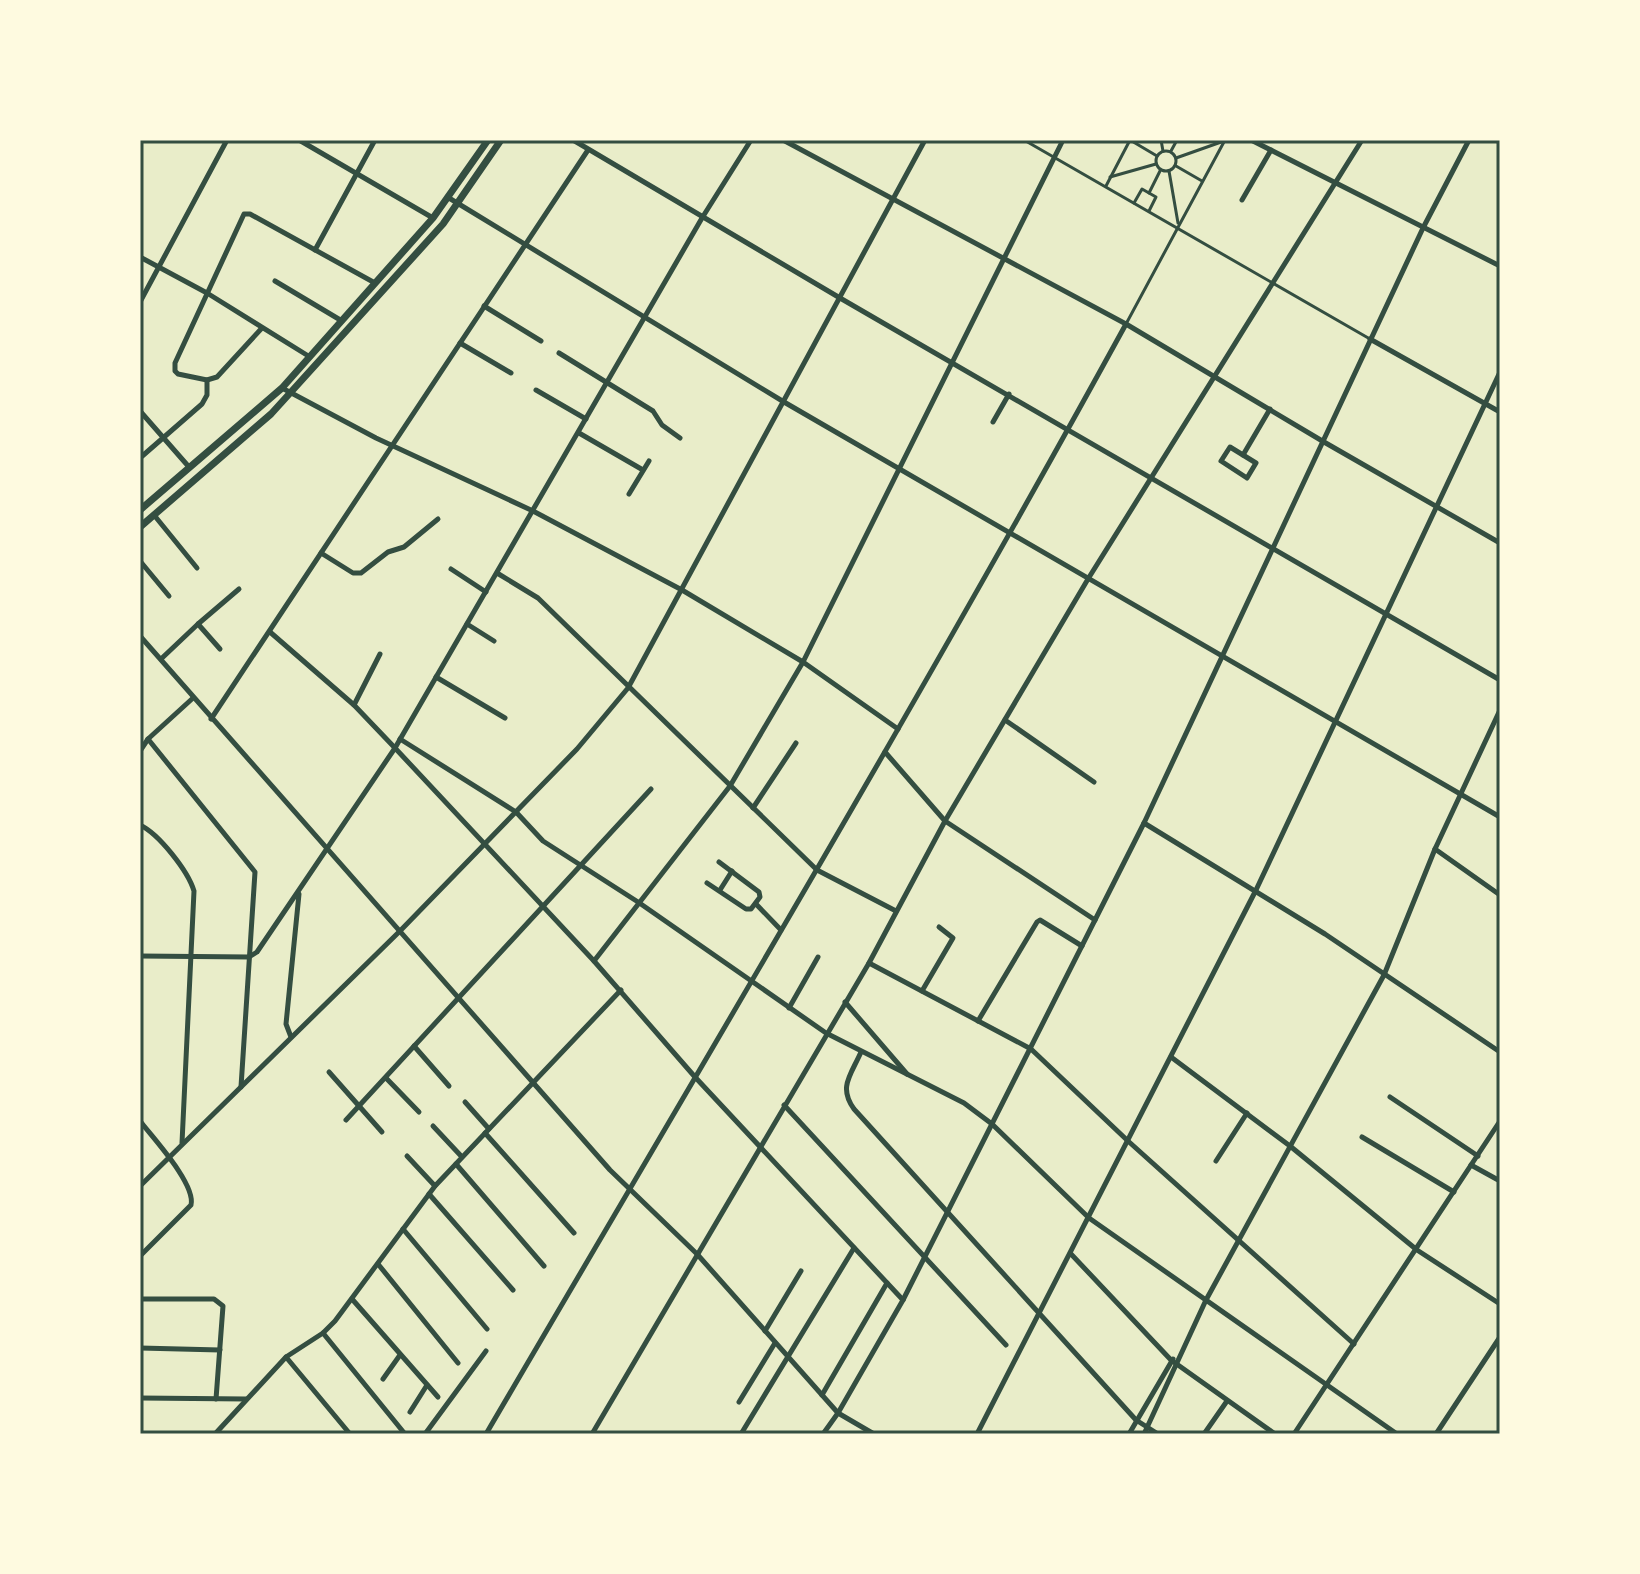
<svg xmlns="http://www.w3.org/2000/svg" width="1640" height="1574" viewBox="0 0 1640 1574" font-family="Overpass,sans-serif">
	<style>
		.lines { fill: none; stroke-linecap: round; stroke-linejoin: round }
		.pedestrian { stroke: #344e41; stroke-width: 3 }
		.minor { stroke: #344e41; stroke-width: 5 }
		.primary { stroke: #344e41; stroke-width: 7 }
		.neatline { fill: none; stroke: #344e41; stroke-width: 3 }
	</style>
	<rect width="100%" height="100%" fill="#e9edc9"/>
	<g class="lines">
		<g class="pedestrian">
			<polyline points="1024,140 1370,339"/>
			<polyline points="1130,140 1157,156"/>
			<polyline points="1161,140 1163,151"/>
			<circle cx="1166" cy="161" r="10"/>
			<polyline points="1171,151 1177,140"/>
			<polyline points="1176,158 1224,141"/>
			<polyline points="1176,166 1202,181"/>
			<polyline points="1169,171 1178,223"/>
			<polyline points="1110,177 1156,164"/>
			<polyline points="1106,186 1130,140"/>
			<polyline points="1149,193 1160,171"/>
			<polyline points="1134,203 1142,189 1156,197 1149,211"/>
			<polyline points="1126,324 1225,140"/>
		</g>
		<g class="minor">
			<polyline points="299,140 433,218"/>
			<polyline points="573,140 840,298 1500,680"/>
			<polyline points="783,140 1126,324 1324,442 1500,543"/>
			<polyline points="1251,140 1500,266"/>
			<polyline points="1496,140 1500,142"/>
			<polyline points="449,198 784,402 1500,817"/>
			<polyline points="1242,200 1271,150"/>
			<polyline points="315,250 375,140"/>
			<polyline points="140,257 207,293 310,357"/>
			<polyline points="275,281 342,321"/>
			<polyline points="140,302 227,140"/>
			<polyline points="484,306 541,341"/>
			<polyline points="261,329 217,377 207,380 178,374 175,371 175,363 244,214 250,214 375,283"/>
			<polyline points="1370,339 1500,412"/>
			<polyline points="460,343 511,373"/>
			<polyline points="559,353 653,411 662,425 680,438"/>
			<polyline points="282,388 376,438 533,511 682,590 803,662 898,729"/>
			<polyline points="536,390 586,419"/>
			<polyline points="140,411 189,467"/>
			<polyline points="993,422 1009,394"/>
			<polyline points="579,433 643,470"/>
			<polygon points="1230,447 1256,463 1247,478 1221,461"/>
			<polyline points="1243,455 1270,409"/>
			<polyline points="140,458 202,404 207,395 207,380"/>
			<polyline points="629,494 649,461"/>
			<polyline points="154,515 197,568"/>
			<polyline points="321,553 353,573 361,573 388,552 404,547 438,519"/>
			<polyline points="140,561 169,596"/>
			<polyline points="451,569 486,592"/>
			<polyline points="497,573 538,598 817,870 896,911"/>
			<polyline points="198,624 220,649"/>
			<polyline points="467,624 494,641"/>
			<polyline points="270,632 354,705 395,748 594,961 695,1077 903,1300"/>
			<polyline points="140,636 610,1170 697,1254 838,1413 874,1434"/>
			<polyline points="161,659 198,624 239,589"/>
			<polyline points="436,677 505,718"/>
			<polyline points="354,705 380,654"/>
			<polyline points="211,719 588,150"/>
			<polyline points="1005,720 1094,782"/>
			<polyline points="148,739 255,872 241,1087"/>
			<polyline points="400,739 516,812 543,841 638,902 826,1033 964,1103 992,1124 1089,1218 1397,1434"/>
			<polyline points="140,751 148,739 193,698"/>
			<polyline points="885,752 945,821 1095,920"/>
			<polyline points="753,808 796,743"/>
			<polyline points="1144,823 1325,934 1500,1052"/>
			<path d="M140 825C159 834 188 871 194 891L182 1143"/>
			<polyline points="1435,849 1500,895"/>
			<polyline points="707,883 746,909 751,909 760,897 759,892 719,862"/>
			<polyline points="720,890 732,871"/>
			<polyline points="756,904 781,930"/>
			<polyline points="140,956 249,957 257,952 395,748 702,218 751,140"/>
			<polyline points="594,961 730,786 803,662 1063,140"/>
			<polyline points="869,963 1031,1049 1128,1141 1354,1344"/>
			<polyline points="922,991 953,938 939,927"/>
			<polyline points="845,1002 907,1074"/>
			<polyline points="789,1008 818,957"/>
			<polyline points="978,1021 1037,922 1040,920 1082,946"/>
			<polyline points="291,1037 286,1024 299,894"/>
			<polyline points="414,1046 449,1086"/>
			<path d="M861 1052C851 1075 838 1087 854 1109L1136 1420 1158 1434"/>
			<polyline points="1171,1057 1290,1146 1417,1250 1500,1304"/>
			<polyline points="329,1072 382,1132"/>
			<polyline points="386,1078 419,1112"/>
			<polyline points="1390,1097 1478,1156"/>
			<polyline points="465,1102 489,1129"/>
			<polyline points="784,1105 1006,1345"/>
			<polyline points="346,1120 651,789"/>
			<path d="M140 1121C153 1138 196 1184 191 1205L140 1256"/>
			<polyline points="433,1126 462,1157"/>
			<polyline points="485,1133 574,1233"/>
			<polyline points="1362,1137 1454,1192"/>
			<polyline points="407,1156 435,1186"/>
			<polyline points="1216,1161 1247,1113"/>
			<polyline points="456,1164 544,1266"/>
			<polyline points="1471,1165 1500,1181"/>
			<polyline points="140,1186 400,931 577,749 628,688 925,140"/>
			<polyline points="429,1194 513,1290"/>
			<polyline points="403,1229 487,1329"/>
			<polyline points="1071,1254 1171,1360 1275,1434"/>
			<polyline points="378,1264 458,1363"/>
			<polyline points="140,1299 214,1299 223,1306 216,1399"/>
			<polyline points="352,1299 438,1397"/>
			<polyline points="765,1331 801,1271"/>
			<polyline points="323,1333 405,1434"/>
			<polyline points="140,1348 220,1350"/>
			<polyline points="286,1357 350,1434"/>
			<polyline points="383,1379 400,1355"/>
			<polyline points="822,1395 887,1283"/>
			<polyline points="140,1398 246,1399"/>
			<polyline points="739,1402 775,1343"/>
			<polyline points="410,1412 427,1385"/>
			<polyline points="215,1434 286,1357 323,1333 335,1321 435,1186 621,990"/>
			<polyline points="425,1434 486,1351"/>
			<path d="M486 1434C702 1065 921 698 1126 324"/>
			<polyline points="592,1434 869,963 945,821 1088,579 1362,140"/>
			<polyline points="741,1434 854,1248"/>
			<polyline points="823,1434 838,1413 903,1300 1144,823 1423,228 1469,140"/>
			<polyline points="977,1434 1256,890 1500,372"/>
			<polyline points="1129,1434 1173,1359"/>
			<polyline points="1144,1434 1206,1300 1384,975 1435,849 1500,710"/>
			<polyline points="1204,1434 1227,1401"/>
			<polyline points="1294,1434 1500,1121"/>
			<polyline points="1436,1434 1500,1337"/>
		</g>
		<g class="primary">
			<polyline points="140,510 282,388 433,218 488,140"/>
			<polyline points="140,527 271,414 291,392 443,224 501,140"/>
		</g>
	</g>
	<rect width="1640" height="1574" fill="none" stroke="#fefae0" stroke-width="284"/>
	<rect x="142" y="142" width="1356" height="1290" class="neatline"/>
</svg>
